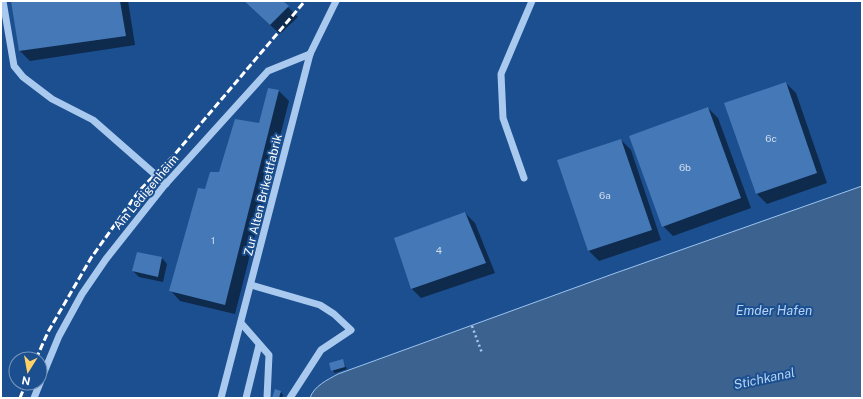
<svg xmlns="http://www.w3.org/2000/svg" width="863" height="399" viewBox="0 0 863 399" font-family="'Public Sans',sans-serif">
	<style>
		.water { fill: #3c6290; stroke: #9cc4f0 }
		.shadow { fill: #0007 }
		.building { fill: #4478b7 }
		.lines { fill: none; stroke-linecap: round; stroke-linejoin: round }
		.path { stroke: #a9c9ee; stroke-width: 2.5; stroke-dasharray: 2 3; stroke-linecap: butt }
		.minor { stroke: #a9c9ee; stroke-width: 7 }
		.rail { stroke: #fff; stroke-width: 3; stroke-dasharray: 7 3; stroke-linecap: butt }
		.labels { text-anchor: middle; stroke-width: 4; stroke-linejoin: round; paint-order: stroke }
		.number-label { font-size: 10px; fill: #d0dded }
		.street-label { font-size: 12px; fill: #fff; stroke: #1b4f8f }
		.water-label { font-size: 13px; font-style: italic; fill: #b5d3f5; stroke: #1b4f8f }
	</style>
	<rect width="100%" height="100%" fill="#1b4f8f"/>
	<path class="water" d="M862 186V398H310C314 386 327 380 338 374L610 275Z"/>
	<g class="shadow">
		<polygon points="12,1 128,1 135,45 30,61 20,51"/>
		<polygon points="244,1 282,1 298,17 280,34"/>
		<polygon points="786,83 796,93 827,183 767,204 757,194"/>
		<polygon points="268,89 279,91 289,101 235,314 180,301 171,291 205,190 260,124"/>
		<polygon points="708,108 718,118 751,208 673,236 663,226"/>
		<polygon points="621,140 631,150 661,240 599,261 589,251 559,161"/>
		<polygon points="465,213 475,223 495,273 421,298 411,288"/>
		<polygon points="137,253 162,258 167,264 163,282 139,277 133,271"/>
		<polygon points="342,360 347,369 335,373 332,370"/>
		<polygon points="281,392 283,395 282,398 273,398"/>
	</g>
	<g class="building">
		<polygon points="11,1 120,1 126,36 19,51"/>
		<polygon points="244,1 283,1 289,6 270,25"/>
		<polygon points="786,82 817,173 756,194 724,103"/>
		<polygon points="268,88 279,90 225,305 169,291 198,188 205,189 210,172 219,172 235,119 259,123"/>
		<polygon points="708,107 741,198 662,227 629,136"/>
		<polygon points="621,139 652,230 588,251 557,160"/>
		<polygon points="465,212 486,263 411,289 394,238"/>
		<polygon points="137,252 162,257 158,277 132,271"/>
		<polygon points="343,359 345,367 331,371 329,363"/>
		<polygon points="275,389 281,391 279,398 272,398"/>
	</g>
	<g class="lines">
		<polyline class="path" points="472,326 482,353"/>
		<g class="minor">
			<polyline points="3,1 14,66 23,77 52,99 93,120 166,184"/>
			<polyline points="524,178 503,118 501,74 532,1"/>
			<polyline points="251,285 320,305 334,314 351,330 321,350 290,398"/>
			<polyline points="241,323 269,355 267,398"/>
			<polyline points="40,382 59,336 82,294 106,259 163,187 268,71 310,54"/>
			<polyline points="34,398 40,383"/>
			<polyline points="221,398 310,54 336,1"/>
			<polyline points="246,398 259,345"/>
		</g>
		<g class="rail">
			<polyline points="36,359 48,332 91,258 139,191 175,154 305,1"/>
			<polyline points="20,398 26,383"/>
		</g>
	</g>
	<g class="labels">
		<g class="number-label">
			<text x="771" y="142">6c</text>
			<text x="685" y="171">6b</text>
			<text x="605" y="199">6a</text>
			<text x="213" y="244">1</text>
			<text x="439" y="254">4</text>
		</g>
		<g class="street-label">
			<text transform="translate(146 192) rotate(-50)" y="4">Am Ledigenheim</text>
			<text transform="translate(263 195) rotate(-76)" y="4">Zur Alten Brikettfabrik</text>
		</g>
		<g class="water-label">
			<text x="774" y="315">Emder Hafen</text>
			<text transform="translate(764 378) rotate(-12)" y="5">Stichkanal</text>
		</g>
	</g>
	<rect width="863" height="399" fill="none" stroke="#ffffff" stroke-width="4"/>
	<g transform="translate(28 371) rotate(191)"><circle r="19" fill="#1b4f8f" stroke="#7695bc"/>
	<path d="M0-3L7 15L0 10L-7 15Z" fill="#ffd166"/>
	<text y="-6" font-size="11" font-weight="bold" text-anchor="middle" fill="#ffffff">N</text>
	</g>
</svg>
